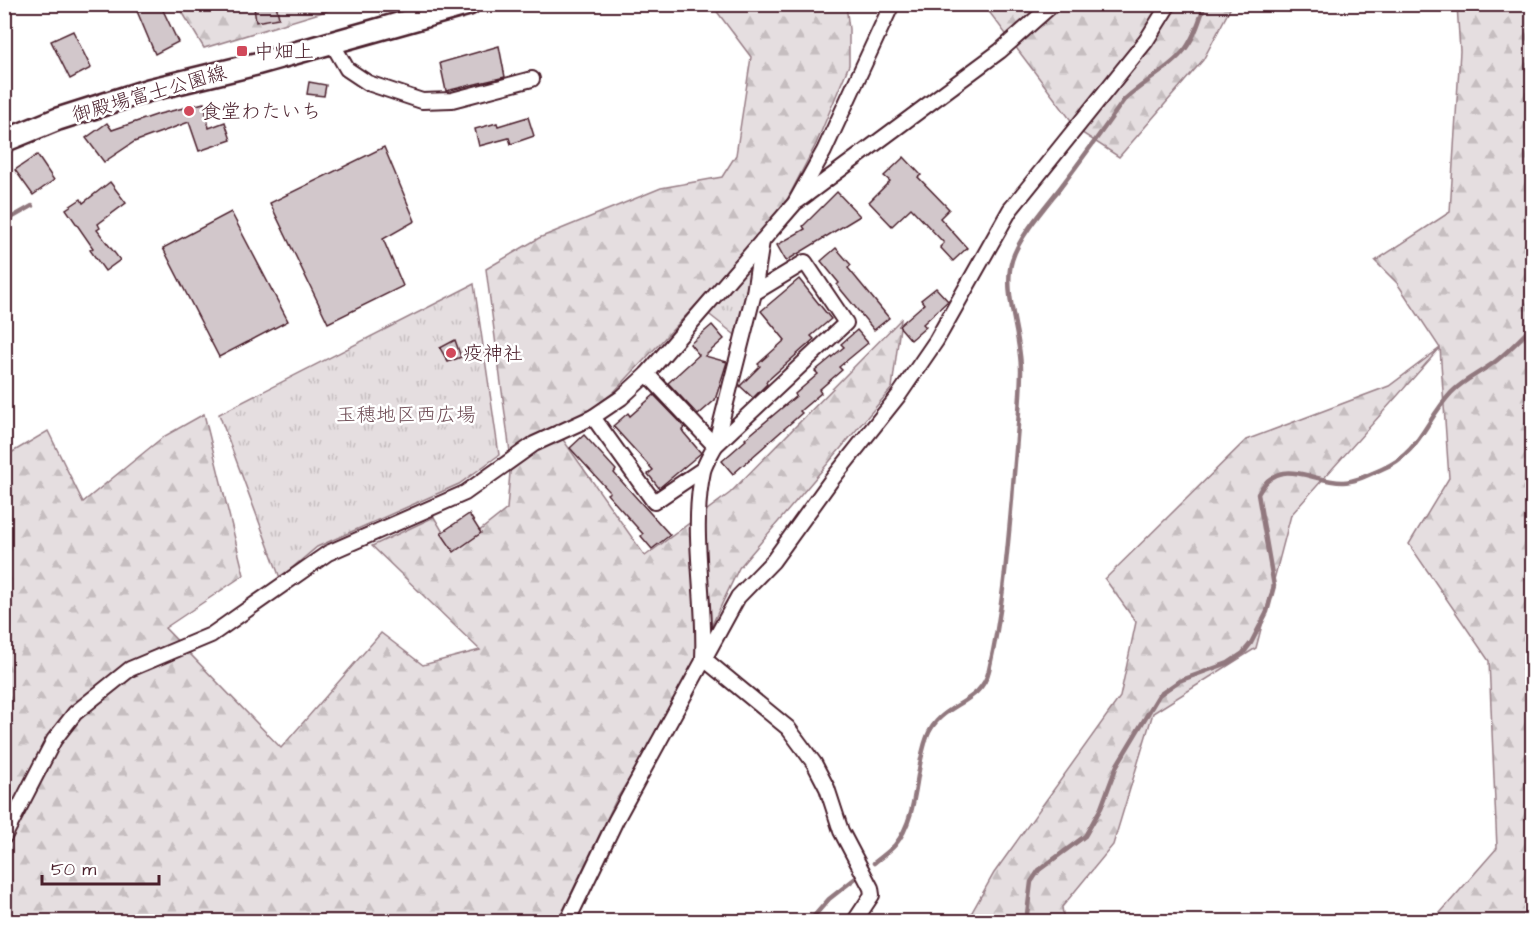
<svg xmlns="http://www.w3.org/2000/svg" width="1537" height="926" viewBox="0 0 1537 926" font-family="'Architects Daughter','Klee One',sans-serif">
	<style>
		.forest { fill: url(#forest-firs); stroke: #987e86; stroke-width: 1.5 }
		.park { fill: url(#park-tufts); stroke: #987e86; stroke-width: 1.5 }
		.lines { fill: none; stroke-linecap: round; stroke-linejoin: round }
		.stream { stroke: #91787e; stroke-width: 4.5 }
		.building { fill: #d2c7cb; stroke: #4a1f2b; stroke-width: 1.5 }
		.street-casing { stroke: #4a1f2b; stroke-width: 18 }
		.primary-casing { stroke: #4a1f2b; stroke-width: 26 }
		.street { stroke: #fff; stroke-width: 14 }
		.primary { stroke: #fff; stroke-width: 21 }
		.poi-dot { fill: #d1495b; stroke: #fff; stroke-width: 2 }
		.labels { text-anchor: middle; stroke-width: 5; stroke-linejoin: round; paint-order: stroke }
		.poi-label { font-size: 20px; fill: #4a1f2b; stroke: #fff; text-anchor: start }
		.street-label { font-size: 20px; fill: #4a1f2b; stroke: #fff }
		.park-label { font-size: 20px; fill: #714f58; stroke: #fff }
	</style>
	<defs>
		<pattern id="forest-firs" width="22" height="20" patternUnits="userSpaceOnUse" patternTransform="scale(1.5)"><rect width="22" height="20" fill="#e5dee0"/><path d="M5 1l3.5 6h-7zM16 11l3.5 6h-7z" fill="#c6bec0"/></pattern>
		<pattern id="park-tufts" width="24" height="20" patternUnits="userSpaceOnUse" patternTransform="scale(1.5)"><rect width="24" height="20" fill="#e5dee0"/><path d="M3 7l-1-3M5 7V3M7 7l1-3M15 17l-1-3M17 17v-4M19 17l1-3" fill="none" stroke="#c6bec0"/></pattern>
	</defs>
	<rect width="100%" height="100%" fill="#fff"/>
	<filter id="ink" filterUnits="userSpaceOnUse"><feTurbulence type="fractalNoise" baseFrequency=".0167" numOctaves="2"/><feDisplacementMap in="SourceGraphic" scale="12" xChannelSelector="R" yChannelSelector="G"/><feConvolveMatrix kernelMatrix="1 2 1 2 8 2 1 2 1" color-interpolation-filters="sRGB"/></filter>
	<g filter="url(#ink)">
		<g class="forest">
			<polygon points="178,5 346,5 204,48"/>
			<polygon points="712,5 846,5 849,29 849,65 816,144 777,219 614,392 559,434 645,556 730,493 901,319 892,388 739,568 673,707 616,800 558,921 5,921 4,457 48,431 83,502 163,437 204,414 244,575 165,628 281,748 381,633 423,665 480,650 372,546 434,517 454,551 507,509 511,460 486,269 539,238 661,188 722,177 736,155 751,57"/>
			<polygon points="984,5 1232,5 1203,60 1119,157 1079,131"/>
			<polygon points="1457,5 1532,5 1532,921 1433,921 1497,848 1489,661 1409,544 1449,478 1440,348 1291,515 1256,648 1153,713 1113,845 1062,907 1064,921 967,921 994,873 1120,697 1136,622 1105,579 1246,440 1389,386 1440,348 1397,283 1375,261 1450,212 1460,51"/>
		</g>
		<g class="park">
			<polygon points="757,251 739,338 706,312"/>
			<polygon points="474,284 499,455 459,484 317,547 280,578 219,414"/>
		</g>
		<g class="lines">
			<g class="stream">
				<polyline points="4,222 32,206"/>
				<path d="M874 863C881 857 889 852 895 845 919 816 914 771 927 737 940 702 981 706 989 670 1002 614 1007 556 1012 499 1015 457 1020 414 1021 372 1022 336 1002 294 1012 260 1019 237 1045 207 1060 188 1082 159 1103 130 1124 100 1143 82 1171 68 1186 48 1195 36 1200 19 1205 4"/>
				<polyline points="809,922 829,899 857,877"/>
				<path d="M1026 922 1031 882 1039 870 1085 836 1101 808 1117 765 1159 695 1179 681 1228 663 1243 653 1251 643 1267 612 1274 586 1258 494C1279 454 1309 482 1343 482 1356 482 1370 474 1382 469 1420 453 1425 421 1451 393 1463 380 1482 372 1496 361 1509 351 1521 338 1532 327"/>
			</g>
		</g>
		<g class="building">
			<polygon points="134,4 160,4 178,42 155,54"/>
			<polygon points="268,4 276,4 279,18 256,22 254,7"/>
			<polygon points="73,31 91,68 70,79 51,41"/>
			<polygon points="499,46 505,77 446,91 440,63"/>
			<polygon points="309,82 326,85 324,96 307,94"/>
			<polygon points="204,103 209,128 225,122 231,140 199,151 189,122 134,142 104,162 86,138 107,123 112,130 159,114"/>
			<polygon points="528,117 534,136 511,144 509,138 479,146 475,129 497,123 498,126"/>
			<polygon points="384,147 415,221 383,239 403,286 328,323 270,203"/>
			<polygon points="37,155 54,180 33,195 15,170"/>
			<polygon points="904,157 921,175 918,177 949,209 940,218 967,248 953,261 940,247 944,243 911,208 892,226 869,202 890,181 884,176"/>
			<polygon points="110,182 126,203 98,224 100,228 97,230 120,260 105,271 90,250 93,248 66,209 81,199 83,203"/>
			<polygon points="837,192 860,216 786,261 777,245 805,229 803,226"/>
			<polygon points="231,212 288,321 219,357 163,248"/>
			<polygon points="836,248 851,265 848,268 889,318 874,330 837,285 839,283 821,261"/>
			<polygon points="799,279 831,319 811,336 814,339 766,382 767,384 753,398 740,386 760,366 758,364 785,340 761,311"/>
			<polygon points="936,288 948,301 923,324 926,327 911,340 899,326 924,304 921,300"/>
			<polygon points="712,325 724,339 705,356 727,362 715,400 698,415 668,383 699,355 690,344"/>
			<polygon points="857,330 868,343 839,367 842,370 819,390 821,393 800,411 802,413 733,474 722,461 746,440 745,439 796,396 795,394 818,374 815,371 844,347 841,344"/>
			<polygon points="455,340 461,357 448,362 440,348"/>
			<polygon points="654,395 685,427 682,430 684,433 701,453 659,488 648,474 653,470 613,426 628,413 630,416"/>
			<polygon points="584,435 616,470 614,473 670,535 652,549 641,536 643,534 607,494 610,492 570,448"/>
			<polygon points="469,514 481,533 454,552 441,533"/>
		</g>
		<g class="lines">
			<g class="street-casing">
				<g id="street">
					<polyline points="332,43 347,69 368,83 422,101 452,100 532,79"/>
					<polyline points="798,201 1000,51 1053,4"/>
					<path d="M762 241 754 293 715 446C711 454 705 463 703 471 690 532 706 596 703 658L788 728 814 763 827 788 841 831 871 888 872 895 854 922"/>
					<polyline points="647,374 715,446 846,323 805,262 754,293"/>
					<polyline points="593,417 654,502 703,469"/>
					<polyline points="4,837 54,740 75,713 130,669 211,635 328,553 465,493 534,444 593,417 621,398 647,374 795,203 824,151 892,4"/>
					<polyline points="567,922 616,820 738,597 773,561 830,482 899,395 936,341 1010,210 1146,41 1169,4"/>
				</g>
			</g>
			<g class="primary-casing">
				<polyline id="primary" points="4,141 58,119 149,90 256,64 469,4"/>
			</g>
			<use href="#street" class="street"/>
			<use href="#primary" class="primary"/>
		</g>
	</g>
	<g class="poi-dot">
		<rect x="236" y="45" width="12" height="12" rx="3"/>
		<circle cx="189" cy="111" r="6"/>
		<circle cx="451" cy="353" r="6"/>
	</g>
	<g class="labels">
		<g class="poi-label">
			<text x="254" y="58">中畑上</text>
			<text x="201" y="118">食堂わたいち</text>
			<text x="463" y="360">疫神社</text>
		</g>
		<g class="street-label">
			<text transform="translate(149 93) rotate(-16)" y="7">御殿場富士公園線</text>
		</g>
		<g class="park-label">
			<text x="406" y="421">玉穂地区西広場</text>
		</g>
	</g>
	<rect width="1537" height="926" fill="none" stroke="#fff" stroke-width="24"/>
	<rect x="12" y="12" width="1513" height="902" fill="none" stroke="#4a1f2b" stroke-width="2" filter="url(#ink)"/>
	<path d="M42 875v9h117v-9" fill="none" stroke="#4a1f2b" stroke-width="3"/>
	<text x="51" y="875" font-size="18" fill="#4a1f2b" stroke="#ffffff" stroke-width="4.5" paint-order="stroke">50 m</text>
</svg>
